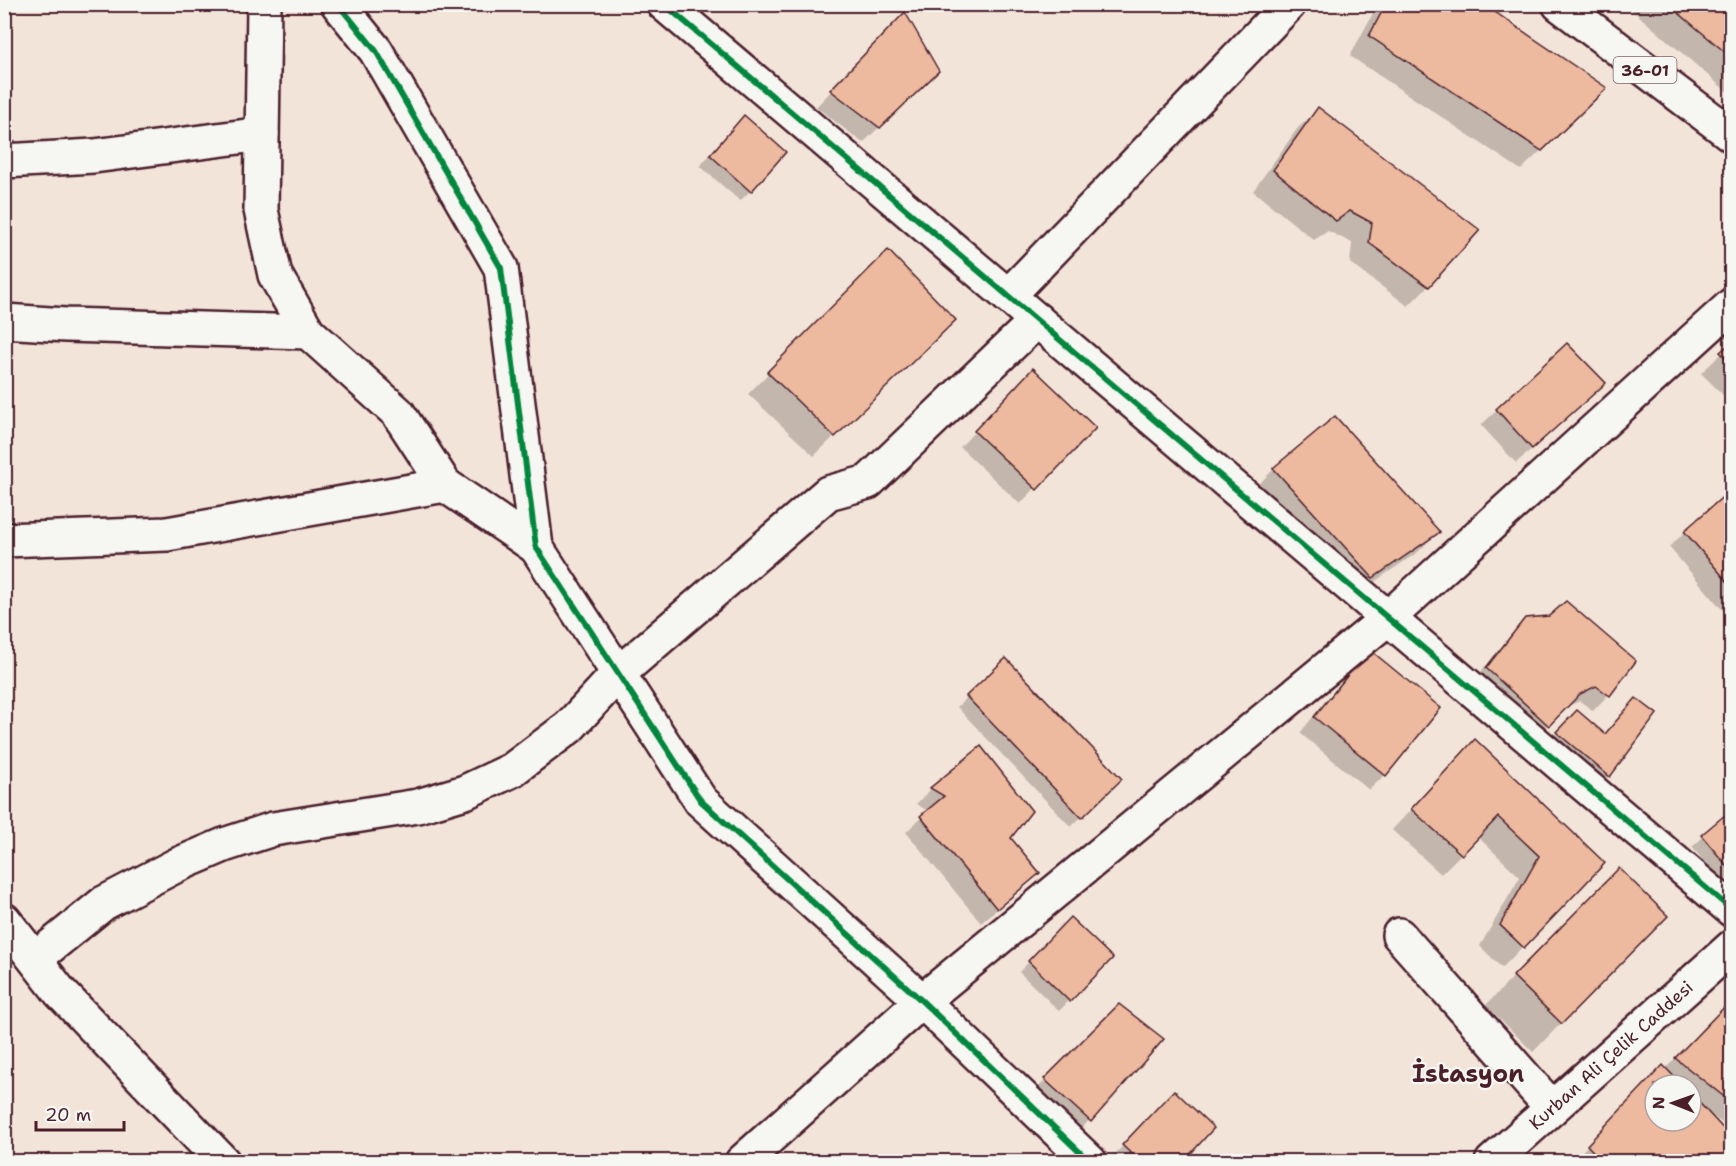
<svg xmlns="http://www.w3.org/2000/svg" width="1736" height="1166" viewBox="0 0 1736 1166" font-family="'Shantell Sans',sans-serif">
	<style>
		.shadow { fill: #0003; fill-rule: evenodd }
		.building { fill: #edb99f; stroke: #4a1f2b; stroke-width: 1.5 }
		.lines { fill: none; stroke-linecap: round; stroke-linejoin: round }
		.minor-casing { stroke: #4a1f2b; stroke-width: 38 }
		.major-casing { stroke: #4a1f2b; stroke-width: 38 }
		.minor { stroke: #f6f6f2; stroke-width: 33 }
		.major { stroke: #f6f6f2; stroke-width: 33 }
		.cycleway-casing { stroke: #f6f6f2; stroke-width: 10 }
		.cycleway { stroke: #00873e; stroke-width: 6 }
		.labels { text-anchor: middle; stroke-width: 4.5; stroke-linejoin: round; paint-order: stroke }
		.shield { fill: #f6f6f2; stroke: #7e6067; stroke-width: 1.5 }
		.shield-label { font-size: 16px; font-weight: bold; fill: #4a1f2b }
		.street-label { font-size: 18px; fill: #4a1f2b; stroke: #f6f6f2 }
		.district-label { font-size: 24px; font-weight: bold; fill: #4a1f2b; stroke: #f6f6f2 }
	</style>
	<rect width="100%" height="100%" fill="#f3e4d9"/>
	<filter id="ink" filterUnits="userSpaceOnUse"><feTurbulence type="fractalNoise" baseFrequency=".0167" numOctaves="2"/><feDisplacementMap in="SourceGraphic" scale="12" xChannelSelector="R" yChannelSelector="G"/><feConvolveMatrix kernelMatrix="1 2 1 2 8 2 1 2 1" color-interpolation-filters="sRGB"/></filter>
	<g filter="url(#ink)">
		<g class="shadow">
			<polygon points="1378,4 1480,4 1585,108 1521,170 1350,56"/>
			<polygon points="1625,4 1732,4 1732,96"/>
			<polygon points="890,29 937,71 863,143 816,107"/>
			<polygon points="1318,109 1428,286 1408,306 1350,263 1352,243 1328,231 1314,240 1253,191 1297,129"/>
			<polygon points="734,127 750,191 740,201 700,166"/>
			<polygon points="888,252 934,340 814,456 748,394"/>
			<polygon points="1732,344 1732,404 1701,373"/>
			<polygon points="1567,345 1588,399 1516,463 1481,425"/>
			<polygon points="1018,386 1093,428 1020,504 960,447"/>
			<polygon points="1274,469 1438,532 1418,552 1352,597 1254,489"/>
			<polygon points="1732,501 1732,621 1669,547 1685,532"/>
			<polygon points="1526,620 1634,662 1608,695 1593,711 1580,701 1563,708 1533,740 1471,684 1510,636"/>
			<polygon points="1006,660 1120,779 1071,827 957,707"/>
			<polygon points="1354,666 1439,708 1385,775 1369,790 1300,733"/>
			<polygon points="1636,700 1609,776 1599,786 1547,743 1577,712 1604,736"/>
			<polygon points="981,748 1009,838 1038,873 981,923 906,832 928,811 916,804 931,789"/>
			<polygon points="1455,762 1603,863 1502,968 1480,946 1520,877 1478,837 1441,874 1392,830"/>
			<polygon points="1732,811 1732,875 1722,883 1692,847"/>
			<polygon points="1591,898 1666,916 1533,1052 1486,1005"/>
			<polygon points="1070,919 1111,958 1059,1011 1019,972"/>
			<path d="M1732 1000V1116L1723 1124 1708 1112 1707 1114 1732 1162H1572L1643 1087 1665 1069ZM1655 1085H1691V1121H1655Z"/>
			<polygon points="1119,1006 1161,1040 1074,1137 1030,1096"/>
			<polygon points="1159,1107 1181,1162 1108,1162"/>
		</g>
		<g class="building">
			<polygon points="1386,4 1483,4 1607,88 1542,151 1369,36"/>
			<polygon points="1668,4 1732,4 1732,58"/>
			<polygon points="905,12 939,71 880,128 830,90"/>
			<polygon points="1318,107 1480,230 1429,287 1369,243 1372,223 1350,211 1336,221 1273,170"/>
			<polygon points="744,115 786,152 751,192 710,155"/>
			<polygon points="888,250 956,320 835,437 767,372"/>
			<polygon points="1732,342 1732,364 1720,352"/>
			<polygon points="1567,343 1606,383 1532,449 1496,409"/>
			<polygon points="1033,368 1096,428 1037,490 974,431"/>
			<polygon points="1335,416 1440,532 1373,578 1273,468"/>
			<polygon points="1727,493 1732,499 1732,587 1684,531"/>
			<polygon points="1566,601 1636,661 1610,696 1596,686 1580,694 1549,726 1486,668 1525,618 1549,616"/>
			<polygon points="1369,649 1441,708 1386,776 1314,717"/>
			<polygon points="1006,658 1122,779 1082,818 966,696"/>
			<polygon points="1636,698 1657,714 1610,777 1556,732 1577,710 1605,734"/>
			<polygon points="1475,739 1605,863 1524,948 1500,925 1539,856 1498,817 1462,855 1411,809"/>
			<polygon points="981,746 1032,811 1011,838 1040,873 997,909 920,816 944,796 930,788"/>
			<polygon points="1732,809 1732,872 1701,835"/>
			<polygon points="1619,868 1668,916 1562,1024 1513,976"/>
			<polygon points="1070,917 1113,958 1070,1002 1028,961"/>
			<polygon points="1732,999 1732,1103 1675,1058"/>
			<polygon points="1119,1004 1164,1039 1091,1122 1044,1079"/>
			<polygon points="1663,1065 1682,1085 1655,1085 1655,1121 1691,1121 1691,1094 1732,1138 1732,1162 1603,1162 1587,1145"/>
			<polygon points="1174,1090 1214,1128 1183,1162 1140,1162 1122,1145"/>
			<polygon points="1251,1154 1258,1162 1244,1162"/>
			<polygon points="1565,1155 1571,1162 1558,1162"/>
		</g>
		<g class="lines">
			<g class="minor-casing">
				<g id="minor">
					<polyline points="264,4 261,210 275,275 308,332 398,413 445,485 536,547"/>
					<polyline points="338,4 376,51 501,268 536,547 701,801 922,1001 1090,1162"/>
					<polyline points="664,4 1732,910"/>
					<polyline points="4,161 94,156 262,134"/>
					<polyline points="1008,296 1289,4"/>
					<polyline points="4,321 66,325 308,332"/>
					<polyline points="4,540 167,534 445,485"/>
					<polyline points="1399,935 1552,1108"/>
					<polyline points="35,959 104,903 177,865 224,845 273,829 418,806 465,792 512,770 569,727 618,674 828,493 868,482 1037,320"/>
					<polyline points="742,1162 922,1001 1388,618 1732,305"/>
					<path id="s1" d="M1492 1162 1732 947"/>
				</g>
			</g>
			<g class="major-casing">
				<g id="major">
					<polyline points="1559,4 1732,135"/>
					<polyline points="4,920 60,992 223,1162"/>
				</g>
			</g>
			<use href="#minor" class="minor"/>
			<use href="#major" class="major"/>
			<g class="cycleway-casing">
				<g id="cycleway">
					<polyline points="338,4 376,51 501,268 536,547 701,801 922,1001 1090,1162"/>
					<polyline points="664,4 1732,910"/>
				</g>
			</g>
			<use href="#cycleway" class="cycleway"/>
		</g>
	</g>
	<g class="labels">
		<rect class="shield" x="1613.5" y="57" width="63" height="26" rx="4.5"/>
		<g class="shield-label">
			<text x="1645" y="76">36-01</text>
		</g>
		<g class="street-label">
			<text dy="6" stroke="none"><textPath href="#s1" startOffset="160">Kurban Ali Çelik Caddesi</textPath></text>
		</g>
		<g class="district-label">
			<text x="1468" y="1082">İstasyon</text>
		</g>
	</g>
	<rect width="1736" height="1166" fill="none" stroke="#f6f6f2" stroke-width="24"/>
	<rect x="12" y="12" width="1712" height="1142" fill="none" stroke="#4a1f2b" stroke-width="2" filter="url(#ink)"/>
	<g transform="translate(1673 1103) rotate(271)"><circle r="28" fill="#f6f6f2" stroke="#b1a0a2" stroke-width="1.5"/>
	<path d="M0-4.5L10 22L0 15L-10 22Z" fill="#4a1f2b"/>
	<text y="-9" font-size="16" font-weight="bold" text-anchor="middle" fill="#4a1f2b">N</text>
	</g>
	<path d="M36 1121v9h88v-9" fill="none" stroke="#4a1f2b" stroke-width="3"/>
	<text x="45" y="1121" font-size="18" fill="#4a1f2b" stroke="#f6f6f2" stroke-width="4.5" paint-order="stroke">20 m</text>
</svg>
